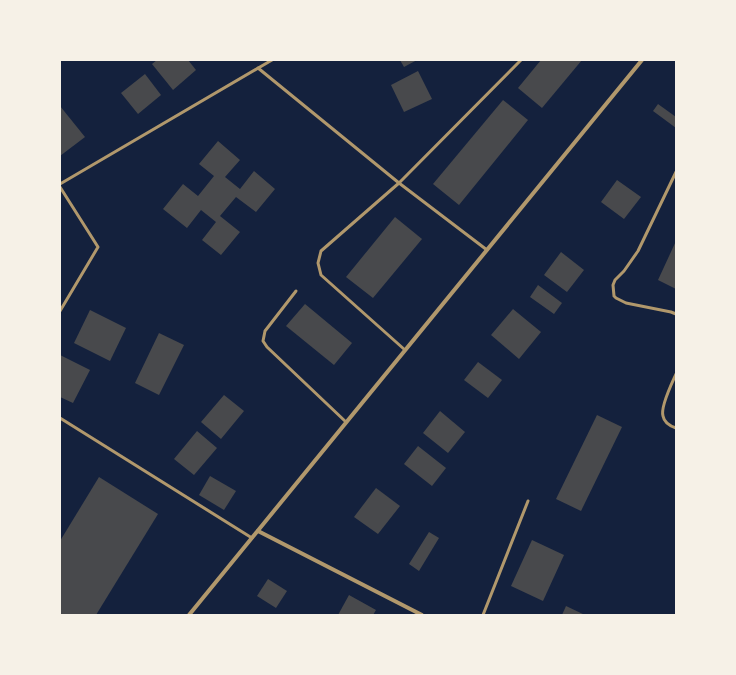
<svg xmlns="http://www.w3.org/2000/svg" width="736" height="675" viewBox="0 0 736 675" font-family="Commissioner,sans-serif">
	<style>
		.building { fill: #48494c }
		.lines { fill: none; stroke-linecap: round; stroke-linejoin: round }
		.service { stroke: #b1986c; stroke-width: 3 }
		.minor { stroke: #b1986c; stroke-width: 4 }
	</style>
	<rect width="100%" height="100%" fill="#14213d"/>
	<g class="building">
		<polygon points="157,60 188,60 196,70 173,90 152,64"/>
		<polygon points="400,60 417,60 404,67"/>
		<polygon points="541,60 582,60 542,108 518,88"/>
		<polygon points="418,71 432,99 404,112 391,85"/>
		<polygon points="145,74 161,95 138,114 121,93"/>
		<polygon points="503,100 528,120 459,205 433,184"/>
		<polygon points="658,104 676,117 676,128 653,111"/>
		<polygon points="60,106 85,137 60,156"/>
		<polygon points="218,141 240,160 225,177 240,189 254,171 275,189 256,212 236,197 220,216 240,232 221,255 202,240 216,222 201,210 187,228 163,209 183,184 198,196 214,176 199,164"/>
		<polygon points="617,180 641,197 624,219 601,202"/>
		<polygon points="395,217 422,239 373,298 346,277"/>
		<polygon points="676,241 676,289 658,280"/>
		<polygon points="561,252 584,270 567,292 544,275"/>
		<polygon points="538,285 562,303 554,314 530,297"/>
		<polygon points="305,304 352,343 334,365 286,326"/>
		<polygon points="513,309 541,332 519,359 491,335"/>
		<polygon points="90,310 126,328 110,361 74,343"/>
		<polygon points="159,333 184,345 159,395 135,383"/>
		<polygon points="60,355 90,370 73,403 60,397"/>
		<polygon points="478,362 502,380 488,398 464,380"/>
		<polygon points="224,395 244,411 221,439 201,422"/>
		<polygon points="440,411 465,432 448,453 423,433"/>
		<polygon points="597,415 622,427 581,511 556,499"/>
		<polygon points="197,431 217,448 194,475 174,459"/>
		<polygon points="418,446 446,468 432,486 404,464"/>
		<polygon points="210,476 236,491 224,510 199,495"/>
		<polygon points="99,477 158,514 96,615 60,615 60,541"/>
		<polygon points="376,488 400,506 378,534 354,517"/>
		<polygon points="429,532 439,538 419,571 409,564"/>
		<polygon points="532,540 564,555 543,601 511,586"/>
		<polygon points="268,579 287,591 276,608 257,596"/>
		<polygon points="349,595 376,610 373,615 338,615"/>
		<polygon points="566,606 585,615 562,615"/>
	</g>
	<g class="lines">
		<g class="service">
			<polyline points="258,68 399,183 487,250"/>
			<polyline points="676,172 638,251 624,271 615,280 613,285 614,296 616,298 626,303 671,312 676,314"/>
			<polyline points="60,184 272,60"/>
			<polyline points="60,187 98,247 60,311"/>
			<polyline points="296,291 265,331 263,341 267,347 346,422"/>
			<polyline points="405,350 321,275 318,263 321,251 399,183 521,60"/>
			<path d="M676 374C672 383 660 407 663 416 664 422 670 426 676 428"/>
			<polyline points="60,418 252,538"/>
			<polyline points="483,615 528,501"/>
		</g>
		<g class="minor">
			<polyline points="258,531 422,615"/>
			<polyline points="189,615 642,60"/>
		</g>
	</g>
	<rect width="736" height="675" fill="none" stroke="#f6f1e7" stroke-width="122"/>
</svg>
